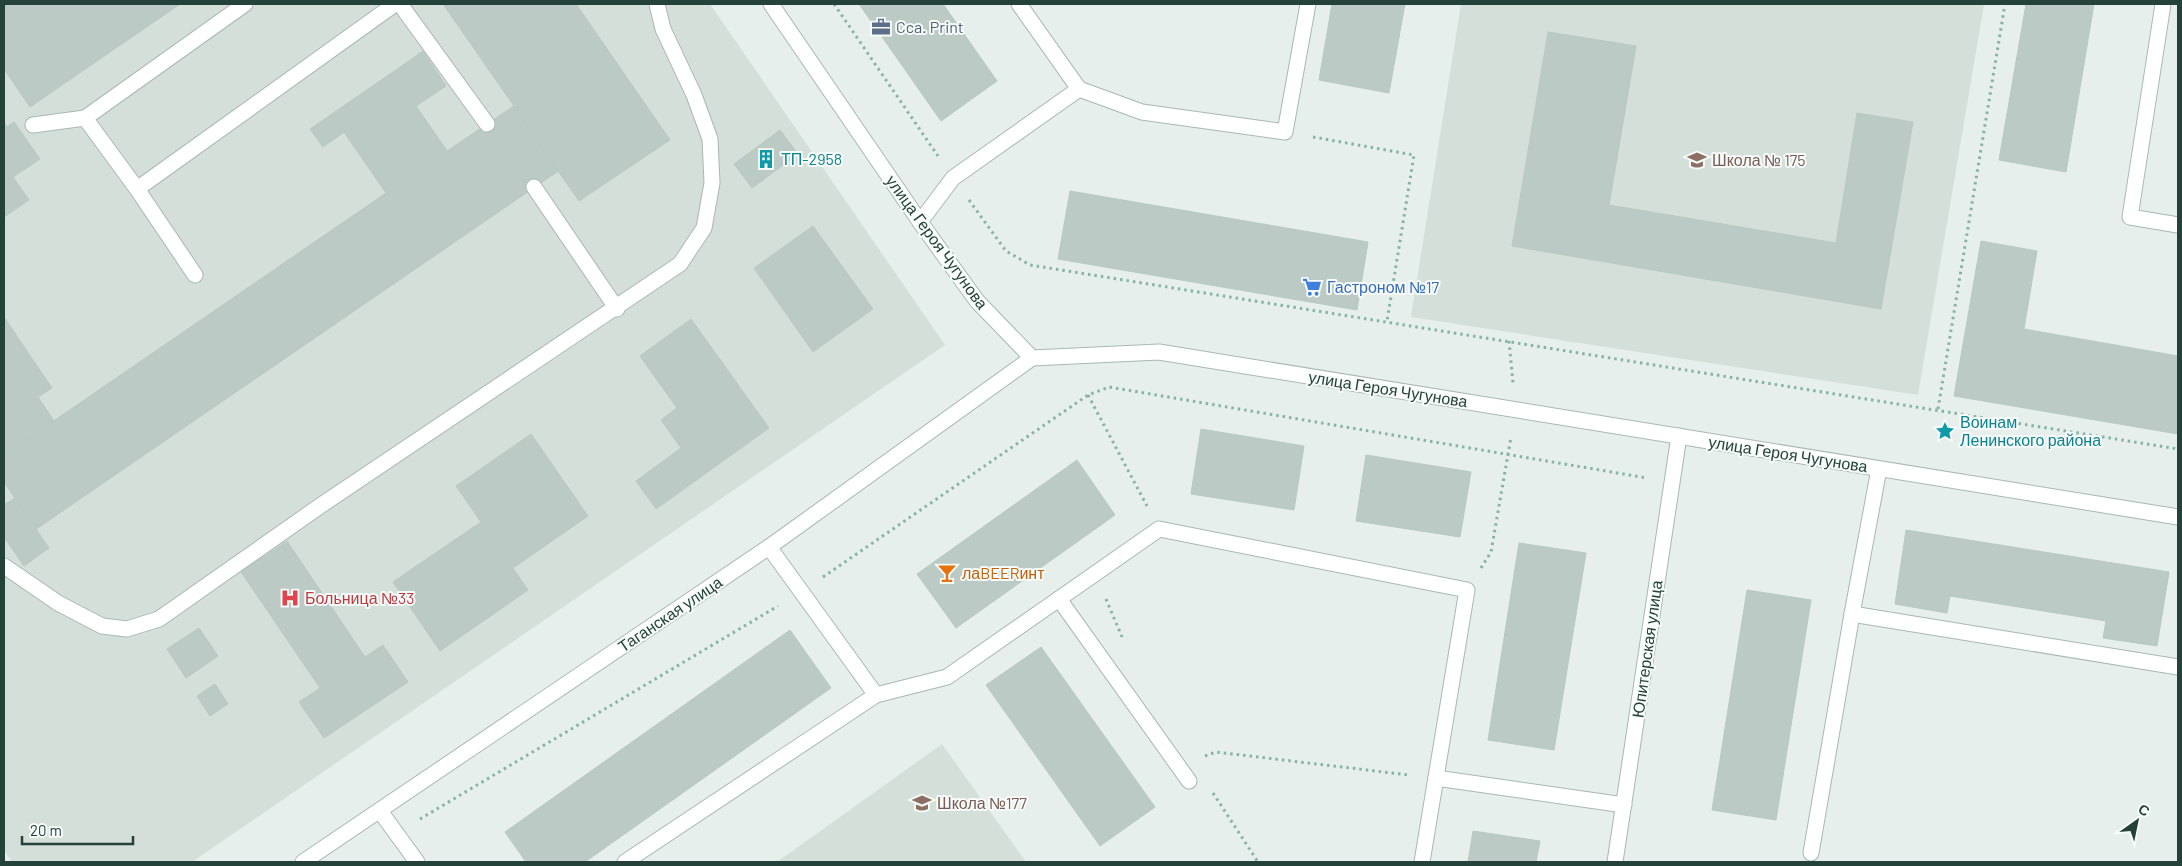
<svg xmlns="http://www.w3.org/2000/svg" width="2182" height="866" viewBox="0 0 2182 866" font-family="Barlow,sans-serif">
	<style>
		.built { fill: #d4dfda }
		.building { fill: #bbcac4; stroke: #b8c9c2 }
		.lines { fill: none; stroke-linecap: round; stroke-linejoin: round }
		.service-casing { stroke: #a8b8b2; stroke-width: 17 }
		.minor-casing { stroke: #a8b8b2; stroke-width: 17 }
		.path { stroke: #86b3a5; stroke-width: 3; stroke-dasharray: 2.5 4; stroke-linecap: butt }
		.service { stroke: #fff; stroke-width: 15 }
		.minor { stroke: #fff; stroke-width: 15 }
		.labels { text-anchor: middle; stroke-width: 4; stroke-linejoin: round; paint-order: stroke }
		.service-label { font-size: 16px; fill: #4e5e75; stroke: #f7fbf9; text-anchor: start }
		.culture-label { font-size: 16px; fill: #0d838f; stroke: #f7fbf9; text-anchor: start }
		.education-label { font-size: 16px; fill: #785e54; stroke: #f7fbf9; text-anchor: start }
		.street-label { font-size: 16px; fill: #24423a; stroke: #f7fbf9 }
		.shop-label { font-size: 16px; fill: #366cbe; stroke: #f7fbf9; text-anchor: start }
		.food-label { font-size: 16px; fill: #c56008; stroke: #f7fbf9; text-anchor: start }
		.health-label { font-size: 16px; fill: #be3a42; stroke: #f7fbf9; text-anchor: start }
	</style>
	<rect width="100%" height="100%" fill="#e6efeb"/>
	<g class="built">
		<polygon points="4,4 710,4 945,345 192,862 12,862 4,850"/>
		<polygon points="1461,4 1984,4 1918,395 1411,317"/>
		<polygon points="942,744 1026,862 777,862"/>
	</g>
	<g class="building">
		<polygon points="4,4 180,4 30,107 4,69"/>
		<polygon points="443,4 576,4 670,140 579,201 558,171 36,529 49,548 24,566 4,537 4,505 15,498 4,482 4,317 52,388 38,397 54,421 386,193 344,132 323,147 310,129 393,72 423,51 446,86 416,106 447,151 514,106"/>
		<polygon points="859,4 943,4 997,81 941,121"/>
		<polygon points="1332,4 1405,4 1389,93 1319,80"/>
		<polygon points="2026,4 2094,4 2066,172 1999,160"/>
		<polygon points="1548,32 1636,46 1609,205 1836,243 1857,113 1913,122 1881,309 1512,246"/>
		<polygon points="514,106 558,171 36,529 4,482 4,455"/>
		<polygon points="14,122 40,159 13,177 29,200 4,217 4,123 7,127"/>
		<polygon points="780,130 798,154 752,188 734,164"/>
		<polygon points="1070,191 1368,242 1357,310 1058,259"/>
		<polygon points="813,226 873,309 813,352 754,268"/>
		<polygon points="1981,241 2037,251 2024,329 2178,356 2178,434 1954,396"/>
		<polygon points="691,319 769,428 656,509 636,481 681,448 661,420 677,408 640,356"/>
		<polygon points="1201,429 1304,446 1294,510 1191,494"/>
		<polygon points="531,434 588,516 513,568 528,590 440,651 393,582 481,522 456,486"/>
		<polygon points="1366,455 1471,472 1460,537 1356,521"/>
		<polygon points="1077,460 1115,515 956,628 917,574"/>
		<polygon points="1906,530 2169,572 2157,646 2103,638 2106,621 1950,596 1947,613 1895,604"/>
		<polygon points="287,541 365,657 383,645 408,682 324,738 299,702 320,688 241,572"/>
		<polygon points="1519,543 1586,553 1554,750 1488,740"/>
		<polygon points="1747,590 1811,600 1776,820 1712,810"/>
		<polygon points="199,628 218,656 186,678 167,649"/>
		<polygon points="790,630 831,688 585,862 526,862 505,832"/>
		<polygon points="1041,647 1155,807 1100,846 986,685"/>
		<polygon points="215,684 228,704 210,716 197,696"/>
		<polygon points="1473,831 1540,841 1536,862 1468,862"/>
	</g>
	<g class="lines">
		<g class="service-casing">
			<g id="service">
				<polyline points="400,4 487,124"/>
				<polyline points="2163,4 2130,217 2178,225"/>
				<polyline points="1079,89 1142,112 1285,132 1308,4"/>
				<polyline points="85,118 245,4"/>
				<polyline points="33,125 85,118 137,189 395,4"/>
				<polyline points="534,187 617,309"/>
				<polyline points="137,189 195,275"/>
				<polyline points="920,222 953,178 1079,89 1019,4"/>
				<polyline points="1879,469 1852,614 2178,667"/>
				<polyline points="769,547 876,695"/>
				<polyline points="4,566 58,603 102,626 127,629 159,619 317,508 680,264 704,228 712,183 710,139 694,95 663,29 657,4"/>
				<polyline points="1059,599 1189,781"/>
				<polyline points="1436,778 1624,805"/>
				<polyline points="380,811 417,862"/>
				<polyline points="1811,853 1852,614"/>
				<polyline points="625,862 876,695 947,677 1159,529 1467,590 1422,862"/>
			</g>
		</g>
		<g class="minor-casing">
			<g id="minor">
				<polyline points="771,4 920,222 977,301 1032,358 1159,352 2178,517"/>
				<polyline points="303,862 769,547 1032,358"/>
				<polyline points="1615,862 1679,436"/>
			</g>
		</g>
		<g class="path">
			<polyline points="834,4 938,156"/>
			<polyline points="1313,137 1414,155 1387,321"/>
			<polyline points="969,200 1006,251 1030,265 2178,449"/>
			<polyline points="1509,341 1513,383"/>
			<polyline points="1088,395 1147,506"/>
			<polyline points="1938,409 2005,4"/>
			<polyline points="1481,568 1491,552 1511,437"/>
			<polyline points="823,577 1088,395 1109,387 1647,478"/>
			<polyline points="1106,599 1122,637"/>
			<polyline points="1205,756 1216,752 1409,775"/>
			<polyline points="1213,793 1258,862"/>
			<polyline points="420,819 778,606"/>
		</g>
		<use href="#service" class="service"/>
		<use href="#minor" class="minor"/>
	</g>
	<defs>
		<g id="office-bare" transform="scale(1.5)"><path d="M-6-3h4V-5.5h4V-3h4V5H-6ZM-1-4.5V-3h2v-1.5ZM-6 0V1H6V0Z" fill="#5c6f8a" stroke="#f7fbf9" stroke-width="2.5" paint-order="stroke"/></g>
		<g id="building-bare" transform="scale(1.5)"><path d="M-4-6H4V6H1V3H-1V6H-4ZM-2.5-4.3h1.7v1.8h-1.7ZM.8-4.3h1.7v1.8H.8ZM-2.5-1h1.7V.8h-1.7ZM.8-1h1.7V.8H.8Z" fill="#0f9aa8" stroke="#f7fbf9" stroke-width="2.5" paint-order="stroke"/></g>
		<g id="school-bare" transform="scale(1.5)"><path d="M0-5L7-2L0 1L-7-2ZM-4 1L0 2.5L4 1V4Q0 6-4 4Z" fill="#8d6e63" stroke="#f7fbf9" stroke-width="2.5" paint-order="stroke"/></g>
		<g id="supermarket-bare" transform="scale(1.5)"><path d="M-6-5.5h2.5l.6 2H6L4.5 2H-2.5L-4.4-4H-6ZM-1.5 3.2a1.3 1.3 0 1 0 .1 0ZM3 3.2a1.3 1.3 0 1 0 .1 0Z" fill="#3f7fe0" stroke="#f7fbf9" stroke-width="2.5" paint-order="stroke"/></g>
		<g id="sight-bare" transform="scale(1.5)"><path d="M0-6L1.8-2.2L6-1.7L2.9 1.2L3.7 5.4L0 3.3L-3.7 5.4L-2.9 1.2L-6-1.7L-1.8-2.2Z" fill="#0f9aa8" stroke="#f7fbf9" stroke-width="2.5" paint-order="stroke"/></g>
		<g id="bar-bare" transform="scale(1.5)"><path d="M-6-5H6L.8 .8V4.5H3.5V6h-7V4.5H-.8V.8Z" fill="#e8710a" stroke="#f7fbf9" stroke-width="2.5" paint-order="stroke"/></g>
		<g id="hospital-bare" transform="scale(1.5)"><path d="M-5-5h3v3.5h4V-5h3V5h-3V1.5h-4V5h-3Z" fill="#e0444e" stroke="#f7fbf9" stroke-width="2.5" paint-order="stroke"/></g>
	</defs>
	<g fill-rule="evenodd">
		<use href="#office-bare" x="881" y="27"/>
		<use href="#building-bare" x="766" y="159"/>
		<use href="#school-bare" x="1697" y="160"/>
		<use href="#supermarket-bare" x="1312" y="287"/>
		<use href="#sight-bare" x="1945" y="431"/>
		<use href="#bar-bare" x="947" y="573"/>
		<use href="#hospital-bare" x="290" y="598"/>
		<use href="#school-bare" x="922" y="803"/>
	</g>
	<g class="labels">
		<g class="service-label">
			<text x="896" y="33">Cca. Print</text>
		</g>
		<g class="culture-label">
			<text x="781" y="165">ТП-2958</text>
			<text x="1960" y="428">Воинам<tspan x="1960" dy="18">Ленинского района</tspan></text>
		</g>
		<g class="education-label">
			<text x="1712" y="166">Школа № 175</text>
			<text x="937" y="809">Школа №177</text>
		</g>
		<g class="street-label">
			<text transform="translate(937 242) rotate(54)" y="6">улица Героя Чугунова</text>
			<text transform="translate(1388 389) rotate(9)" y="6">улица Героя Чугунова</text>
			<text transform="translate(1788 454) rotate(9)" y="6">улица Героя Чугунова</text>
			<text transform="translate(670 614) rotate(-34)" y="6">Таганская улица</text>
			<text transform="translate(1647 649) rotate(-82)" y="6">Юпитерская улица</text>
		</g>
		<g class="shop-label">
			<text x="1327" y="293">Гастроном №17</text>
		</g>
		<g class="food-label">
			<text x="962" y="579">лаBEERинт</text>
		</g>
		<g class="health-label">
			<text x="305" y="604">Больница №33</text>
		</g>
	</g>
	<rect width="2182" height="866" fill="none" stroke="#24423a" stroke-width="10"/>
	<g transform="translate(2137 821) rotate(33)" stroke="#f7fbf9" stroke-width="4" paint-order="stroke">
	<path d="M0-4L9 19L0 12L-9 19Z" fill="#24423a"/>
	<text y="-8" font-size="14" font-weight="bold" text-anchor="middle" fill="#24423a">С</text>
	</g>
	<path d="M22 836v8h111v-8" fill="none" stroke="#24423a" stroke-width="2.5"/>
	<text x="30" y="836" font-size="15" fill="#24423a" stroke="#f7fbf9" stroke-width="4" paint-order="stroke">20 m</text>
</svg>
